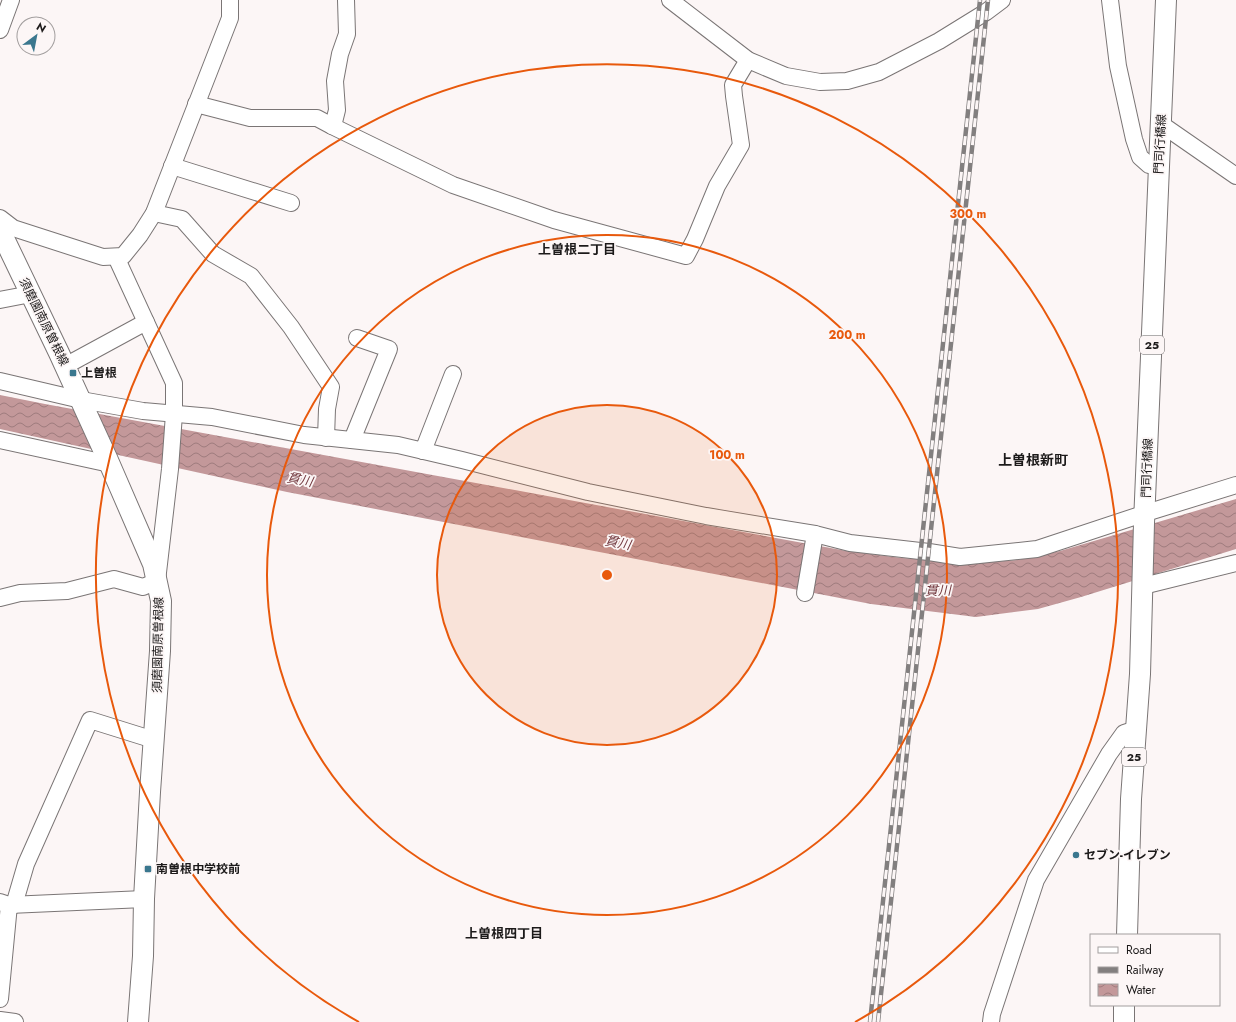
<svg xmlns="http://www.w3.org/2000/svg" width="1236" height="1022" viewBox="0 0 1236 1022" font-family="Jost,'Noto Sans JP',sans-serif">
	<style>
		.water { fill: url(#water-waves) }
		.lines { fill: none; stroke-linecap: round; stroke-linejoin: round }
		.minor-casing { stroke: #7a7575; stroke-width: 18 }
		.major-casing { stroke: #7a7575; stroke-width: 22 }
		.minor { stroke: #fff; stroke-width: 16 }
		.major { stroke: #fff; stroke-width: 20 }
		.rail-casing { stroke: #827f7f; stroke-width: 4.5 }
		.rail { stroke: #fcf6f6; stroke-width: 3; stroke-dasharray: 9; stroke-linecap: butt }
		.ring { fill: none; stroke: #e8590c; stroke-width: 2 }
		.poi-dot { fill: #3a778e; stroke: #fcf6f6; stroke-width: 1.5 }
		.labels { text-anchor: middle; stroke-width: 3.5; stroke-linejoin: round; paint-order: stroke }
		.shield { fill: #fcf6f6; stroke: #5f5c5c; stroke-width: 1 }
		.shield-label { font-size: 11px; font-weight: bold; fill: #1c1a1a }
		.street-label { font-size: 12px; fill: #1c1a1a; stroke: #fcf6f6 }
		.poi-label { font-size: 12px; font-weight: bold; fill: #1c1a1a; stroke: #fcf6f6; text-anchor: start }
		.neighbourhood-label { font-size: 13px; font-weight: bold; fill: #1c1a1a; stroke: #fcf6f6 }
		.water-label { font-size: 13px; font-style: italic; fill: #71373d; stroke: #fcf6f6 }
		.quarter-label { font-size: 14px; font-weight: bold; fill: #1c1a1a; stroke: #fcf6f6 }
		.centre { fill: #e8590c; stroke: #fcf6f6; stroke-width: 2 }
		.ring-label { font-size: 12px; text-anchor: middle; font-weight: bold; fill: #e8590c; stroke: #fcf6f6; stroke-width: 3.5; stroke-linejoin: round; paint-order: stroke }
	</style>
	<defs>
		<pattern id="water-waves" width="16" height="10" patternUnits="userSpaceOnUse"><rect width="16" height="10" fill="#c3989a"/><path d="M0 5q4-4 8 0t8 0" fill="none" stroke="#9e7b7d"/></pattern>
	</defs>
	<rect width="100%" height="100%" fill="#fcf6f6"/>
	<polygon class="water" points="0,395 45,404 847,551 902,558 979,563 1017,560 1060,551 1236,499 1236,549 1081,597 1038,609 976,617 871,604 287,492 0,429"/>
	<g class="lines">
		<g class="minor-casing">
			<g id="minor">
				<polyline points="670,0 748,60 786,76 820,82 847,81 879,72 939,41 986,12 1002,0"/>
				<polyline points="1110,0 1118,66 1134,139 1140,157 1149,165 1158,167"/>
				<polyline points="0,30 11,0"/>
				<polyline points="196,104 250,118 317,118 332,126 453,185 554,220 686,256 695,239 717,186 741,145 734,96 733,85 748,60"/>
				<polyline points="1161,124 1236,176"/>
				<polyline points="332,126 334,122 337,110 335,81 340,54 347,34 346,0"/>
				<polyline points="172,166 291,203"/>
				<polyline points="154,213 182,219 213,254 251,276 291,327 331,387 327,409 326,438"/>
				<polyline points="0,218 13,228 103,257 123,256 140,235 154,213 230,18 230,0"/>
				<polyline points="0,300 31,294"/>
				<polyline points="65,366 146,322"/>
				<polyline points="0,381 81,400 143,411 212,417 304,435 398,445 462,460 588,492 706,516 815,534 850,543 929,552 960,557 1037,549 1146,513 1236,485"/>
				<polyline points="0,440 110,464"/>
				<polyline points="352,440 389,349 357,338"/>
				<polyline points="423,451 453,374"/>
				<polyline points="1143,586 1236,563"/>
				<polyline points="805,593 815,534"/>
				<polyline points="0,598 20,593 67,591 114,579 143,587 157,581 170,469 174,414 174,383 116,257"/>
				<polyline points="0,902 9,905 144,899"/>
				<polyline points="14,905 26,864 90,720 154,740"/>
				<polyline points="0,999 9,905"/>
				<polyline points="0,1020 15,1022"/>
				<polyline points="991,1022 992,1014 1036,880 1109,754 1124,733 1136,729"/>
			</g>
		</g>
		<g class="major-casing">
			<g id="major">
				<polyline points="0,230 59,353 107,458 153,564 161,601 160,651 150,792 144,899 143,956 138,1022"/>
				<polyline points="1127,935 1131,799 1140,674 1144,523 1166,0"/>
				<polyline points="1124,1022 1124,1005"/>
			</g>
		</g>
		<use href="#minor" class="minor"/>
		<use href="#major" class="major"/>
		<g class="rail-casing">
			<g id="rail">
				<polyline points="870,1022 980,0"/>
				<polyline points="878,1022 988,0"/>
			</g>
		</g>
		<use href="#rail" class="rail"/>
	</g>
	<circle cx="607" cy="575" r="170" fill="#e8590c" fill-opacity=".12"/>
	<g class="ring">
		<circle cx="607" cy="575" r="170"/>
		<circle cx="607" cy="575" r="340"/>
		<path d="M359 1022A511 511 0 1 1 855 1022"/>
	</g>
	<g class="poi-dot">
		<rect x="69" y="369" width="8" height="8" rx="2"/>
		<circle cx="1076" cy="855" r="4"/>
		<rect x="144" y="865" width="8" height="8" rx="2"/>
	</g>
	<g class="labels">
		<g class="shield">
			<rect x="1140" y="336" width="24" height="18" rx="3"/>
			<rect x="1122" y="748" width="24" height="18" rx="3"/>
		</g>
		<g class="shield-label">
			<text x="1152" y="349">25</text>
			<text x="1134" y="761">25</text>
		</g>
		<g class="street-label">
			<text transform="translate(1160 144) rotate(-87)" y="4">門司行橋線</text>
			<text transform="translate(44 322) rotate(64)" y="4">須磨園南原曽根線</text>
			<text transform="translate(1147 468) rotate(-88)" y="4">門司行橋線</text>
			<text transform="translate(158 645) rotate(-89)" y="4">須磨園南原曽根線</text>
		</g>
		<g class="poi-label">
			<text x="81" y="377">上曽根</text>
			<text x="1084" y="859">セブン-イレブン</text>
			<text x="156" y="873">南曽根中学校前</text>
		</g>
		<g class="neighbourhood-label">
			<text x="577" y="254">上曽根二丁目</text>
			<text x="504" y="938">上曽根四丁目</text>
		</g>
		<g class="water-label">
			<text transform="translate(300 479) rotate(11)" y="5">貫川</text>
			<text transform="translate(618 542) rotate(11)" y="5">貫川</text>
			<text transform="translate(938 590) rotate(-1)" y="5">貫川</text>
		</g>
		<g class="quarter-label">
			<text x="1033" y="465">上曽根新町</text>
		</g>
	</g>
	<circle cx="607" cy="575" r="6" class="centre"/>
	<g class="ring-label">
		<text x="968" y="218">300 m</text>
		<text x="847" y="339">200 m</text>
		<text x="727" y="459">100 m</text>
	</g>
	<rect x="1090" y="934" width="130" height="72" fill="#fcf6f6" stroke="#a29e9e"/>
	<rect x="1098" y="947" width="20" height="6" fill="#ffffff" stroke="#a29e9e"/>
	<text x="1126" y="954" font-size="12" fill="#1c1a1a">Road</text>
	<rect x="1098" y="967" width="20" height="6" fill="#827f7f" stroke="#a29e9e"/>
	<text x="1126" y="974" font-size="12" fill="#1c1a1a">Railway</text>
	<rect x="1098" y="984" width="20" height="12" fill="url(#water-waves)" stroke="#a29e9e"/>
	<text x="1126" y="994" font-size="12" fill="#1c1a1a">Water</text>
	<g transform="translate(36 36) rotate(32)"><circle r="19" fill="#fcf6f6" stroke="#a29e9e"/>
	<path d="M0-3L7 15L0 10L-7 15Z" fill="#3a778e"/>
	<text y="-6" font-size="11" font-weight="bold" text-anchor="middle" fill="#1c1a1a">N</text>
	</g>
</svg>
